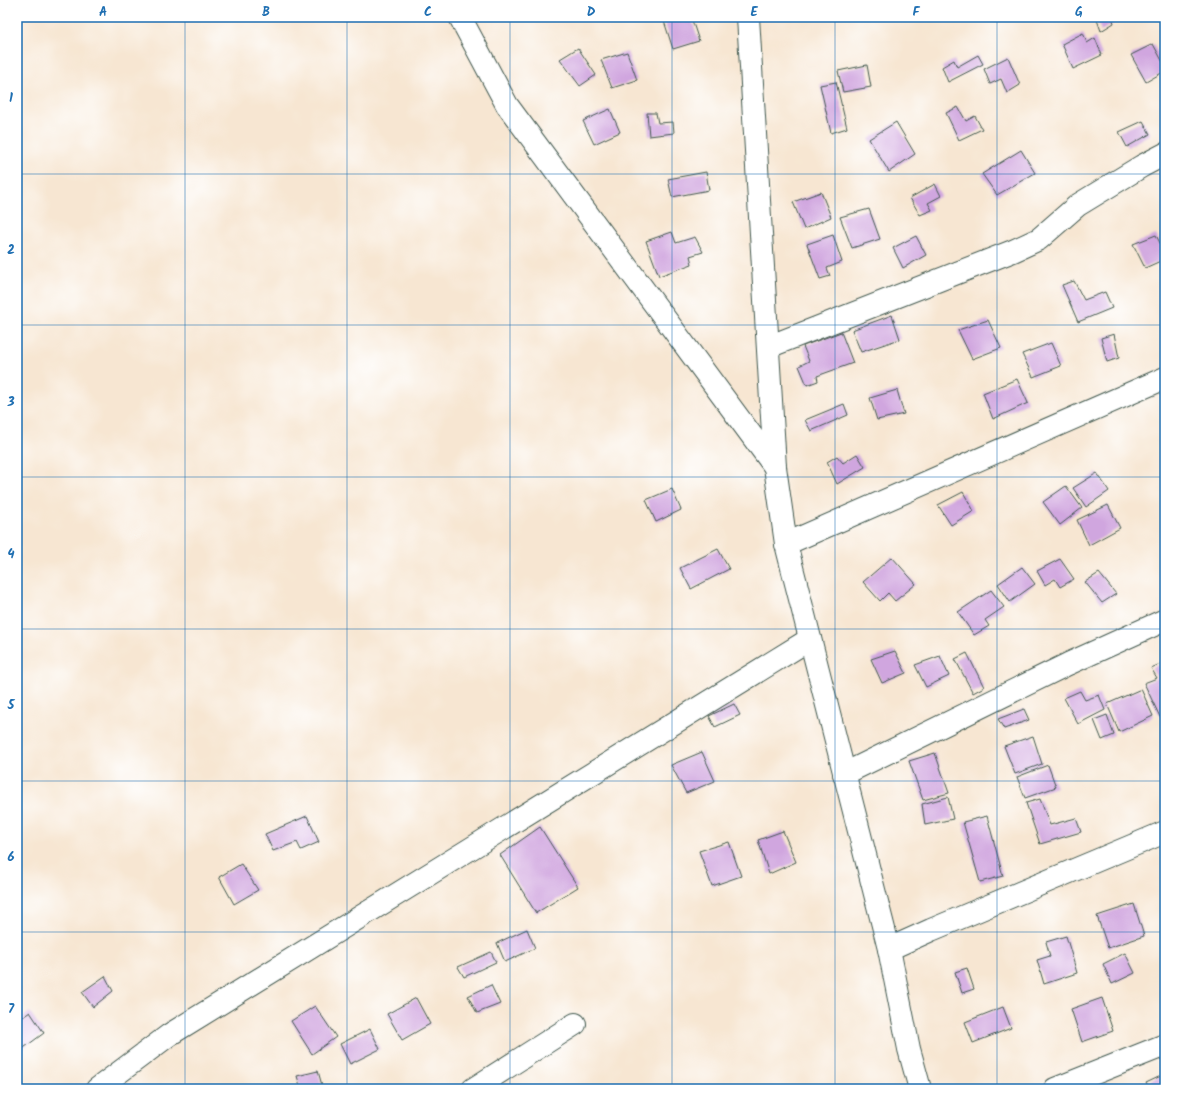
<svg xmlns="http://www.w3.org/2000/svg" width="1182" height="1106" viewBox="0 0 1182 1106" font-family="Kalam,sans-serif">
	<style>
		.building { fill: #d0a6df }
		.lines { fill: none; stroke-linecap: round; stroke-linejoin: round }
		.minor-casing { stroke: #3f564c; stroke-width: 24 }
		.minor { stroke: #fff; stroke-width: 22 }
		.grid { fill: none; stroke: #1f6fb2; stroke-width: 1; stroke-opacity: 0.55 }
		.neatline { fill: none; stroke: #1f6fb2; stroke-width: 1.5 }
		.grid-label { font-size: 13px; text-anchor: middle; font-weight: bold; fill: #1f6fb2 }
	</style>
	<rect width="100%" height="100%" fill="#fff"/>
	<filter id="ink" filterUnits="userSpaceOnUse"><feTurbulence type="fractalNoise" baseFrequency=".025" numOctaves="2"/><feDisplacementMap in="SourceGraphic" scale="8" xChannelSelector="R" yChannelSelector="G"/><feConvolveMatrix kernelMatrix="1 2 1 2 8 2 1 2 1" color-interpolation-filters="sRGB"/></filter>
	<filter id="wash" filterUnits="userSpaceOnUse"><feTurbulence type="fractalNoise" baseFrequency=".012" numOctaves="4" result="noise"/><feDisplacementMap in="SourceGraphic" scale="16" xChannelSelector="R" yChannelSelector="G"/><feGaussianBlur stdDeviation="0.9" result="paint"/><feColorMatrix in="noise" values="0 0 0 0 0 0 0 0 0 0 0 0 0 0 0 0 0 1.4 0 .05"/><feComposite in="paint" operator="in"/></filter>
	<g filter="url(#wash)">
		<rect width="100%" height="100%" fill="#f7e6d2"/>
		<g id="blocks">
			<g class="building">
				<polygon points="665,17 691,17 699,41 673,49 663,18"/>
				<polygon points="1096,17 1112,17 1114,23 1101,31"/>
				<polygon points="1083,33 1087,43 1095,38 1102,55 1073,69 1062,44"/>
				<polygon points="1153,44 1165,66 1165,71 1146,82 1131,55"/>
				<polygon points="578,48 596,75 580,86 560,59"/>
				<polygon points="627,52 637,80 612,88 601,60"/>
				<polygon points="978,55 983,64 948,82 942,67 954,60 957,67"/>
				<polygon points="1008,57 1020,85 1007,93 1001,79 990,84 984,69"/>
				<polygon points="867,65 871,87 843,92 838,71"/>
				<polygon points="836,82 847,128 831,133 820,85"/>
				<polygon points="958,107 966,121 975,116 982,129 959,140 946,113"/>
				<polygon points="610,109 620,132 594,144 583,121"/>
				<polygon points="647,113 656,113 658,123 673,122 674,133 649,136"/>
				<polygon points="1143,121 1150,134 1127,147 1119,132"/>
				<polygon points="896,122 915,154 889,172 869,139"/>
				<polygon points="1021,150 1035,173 997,195 982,174"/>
				<polygon points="706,172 709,190 672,197 668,179"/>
				<polygon points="935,184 941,196 928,203 932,210 920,215 910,198"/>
				<polygon points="821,192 831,217 804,229 793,202"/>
				<polygon points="869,209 880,239 852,248 840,217"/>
				<polygon points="672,232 676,243 695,237 703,252 690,256 692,264 659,276 646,241"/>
				<polygon points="833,235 842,262 827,268 830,276 820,279 807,244"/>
				<polygon points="1156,235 1165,253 1165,259 1145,268 1133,244"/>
				<polygon points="916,236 926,255 903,268 893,248"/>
				<polygon points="1074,281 1084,300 1105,292 1112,308 1078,322 1062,285"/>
				<polygon points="892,315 900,339 861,352 852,330"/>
				<polygon points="988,320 1001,348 972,359 958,330"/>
				<polygon points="841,332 853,363 817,376 818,381 807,385 799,366 809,361 803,346"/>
				<polygon points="1114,334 1119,358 1107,362 1101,338"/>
				<polygon points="1051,343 1061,366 1033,377 1022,354"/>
				<polygon points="1017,379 1028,403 993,419 983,393"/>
				<polygon points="897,390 904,414 877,420 870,398"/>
				<polygon points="844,404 848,415 811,431 805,420"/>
				<polygon points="857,454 865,467 837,484 827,462 837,456 843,463"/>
				<polygon points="1097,473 1109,491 1086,507 1073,488"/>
				<polygon points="1066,486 1082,508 1060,525 1043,502"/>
				<polygon points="672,489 681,510 656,522 646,500"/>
				<polygon points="963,492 974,511 951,525 938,505"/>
				<polygon points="1108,505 1120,528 1089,545 1077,520"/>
				<polygon points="718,549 729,569 691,589 680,568"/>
				<polygon points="892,557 916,584 895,601 888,593 880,601 863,582"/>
				<polygon points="1060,559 1074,579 1060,587 1055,579 1045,585 1037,571"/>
				<polygon points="1022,567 1035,584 1010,602 998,584"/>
				<polygon points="1099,573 1116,594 1102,603 1085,582"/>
				<polygon points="991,590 1004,607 985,620 989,626 974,635 958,612"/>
				<polygon points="895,651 906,673 882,683 871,659"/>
				<polygon points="967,653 984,687 973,693 955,659"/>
				<polygon points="940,656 949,676 926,687 915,665"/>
				<polygon points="1165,662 1165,714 1160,717 1144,683 1157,678 1151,668"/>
				<polygon points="1141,689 1153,716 1119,732 1107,704"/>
				<polygon points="1080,691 1085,700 1099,695 1105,710 1078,724 1064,698"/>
				<polygon points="734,704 740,715 715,727 709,716"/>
				<polygon points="1024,709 1029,720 1004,729 998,719"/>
				<polygon points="1107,715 1114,735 1102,740 1094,720"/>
				<polygon points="1033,736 1042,764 1015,774 1004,746"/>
				<polygon points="702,752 715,781 686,793 671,765"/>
				<polygon points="935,753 949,793 923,800 909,761"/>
				<polygon points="1048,765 1056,787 1025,798 1017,777"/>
				<polygon points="948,797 953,819 925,825 922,804"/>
				<polygon points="1040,799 1050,825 1076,818 1081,832 1040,844 1026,803"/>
				<polygon points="307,816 319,842 301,850 297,842 273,851 265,834"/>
				<polygon points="987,816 1003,876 980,882 963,822"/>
				<polygon points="540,827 578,887 536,913 500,855"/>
				<polygon points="783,831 796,862 769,874 758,840"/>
				<polygon points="729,842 741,876 712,886 699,851"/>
				<polygon points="241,864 258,890 234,904 219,877"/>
				<polygon points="1134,904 1144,936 1108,948 1097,916"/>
				<polygon points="527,929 535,948 505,962 497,943"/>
				<polygon points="1066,936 1077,973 1044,984 1037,960 1050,956 1046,942"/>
				<polygon points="491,952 496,962 464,977 458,967"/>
				<polygon points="1125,953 1135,973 1112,984 1103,964"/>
				<polygon points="967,968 974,989 962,993 955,972"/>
				<polygon points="105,976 113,991 93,1007 82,992"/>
				<polygon points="491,985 500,1004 477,1013 468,996"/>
				<polygon points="416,998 430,1024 402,1040 387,1014"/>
				<polygon points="1102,998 1113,1031 1082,1042 1071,1009"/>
				<polygon points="315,1006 336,1037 312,1054 291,1021"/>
				<polygon points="1003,1007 1011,1028 973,1043 965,1022"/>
				<polygon points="30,1012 44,1033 21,1050 17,1044 17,1021"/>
				<polygon points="370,1029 380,1049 350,1064 340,1044"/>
				<polygon points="318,1071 323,1089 301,1089 297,1076"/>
				<polygon points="1165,1074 1165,1089 1149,1089 1146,1083"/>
			</g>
		</g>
	</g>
	<g filter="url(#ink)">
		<use href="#blocks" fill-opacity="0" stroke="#3f564c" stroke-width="1"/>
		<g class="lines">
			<g class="minor-casing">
				<g id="minor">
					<polyline points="460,17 507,105 775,467"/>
					<polyline points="748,17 775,467 786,544"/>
					<polyline points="768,347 1013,251 1039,239 1078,205 1142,166 1165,154"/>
					<polyline points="844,774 1068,664 1165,620"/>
					<polyline points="889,949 931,930 1165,832"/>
					<polyline points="97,1089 169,1035 810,639"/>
					<polyline points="473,1089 575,1024"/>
					<polyline points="920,1089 909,1049 889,949 786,544 1165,378"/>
					<polyline points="1055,1089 1165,1045"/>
				</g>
			</g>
			<use href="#minor" class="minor"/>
		</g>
	</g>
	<path class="grid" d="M185 17V1089M347 17V1089M510 17V1089M672 17V1089M835 17V1089M997 17V1089M17 174H1165M17 325H1165M17 477H1165M17 629H1165M17 781H1165M17 932H1165"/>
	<rect width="1182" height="1106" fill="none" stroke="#fff" stroke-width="44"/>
	<rect x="22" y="22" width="1138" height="1062" class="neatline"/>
	<g class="grid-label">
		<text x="103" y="16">A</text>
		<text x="266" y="16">B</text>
		<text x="428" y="16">C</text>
		<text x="591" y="16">D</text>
		<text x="754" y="16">E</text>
		<text x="916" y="16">F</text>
		<text x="1079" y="16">G</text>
		<text x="11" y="102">1</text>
		<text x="11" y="254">2</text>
		<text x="11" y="406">3</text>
		<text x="11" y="558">4</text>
		<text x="11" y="709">5</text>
		<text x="11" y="861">6</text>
		<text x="11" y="1013">7</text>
	</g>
</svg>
